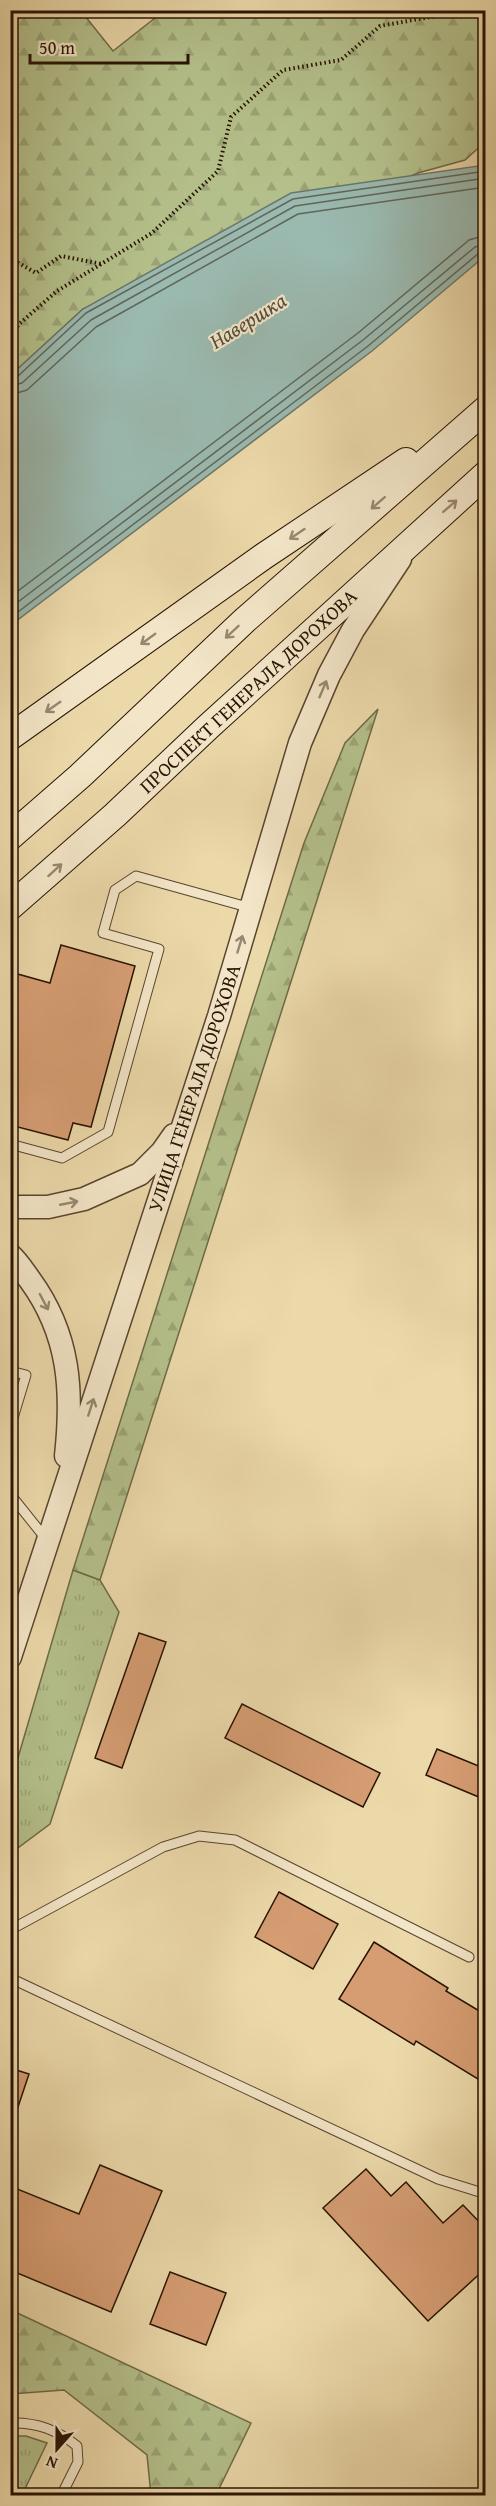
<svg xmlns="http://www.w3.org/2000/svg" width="496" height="2506" viewBox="0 0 496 2506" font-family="'Gentium Book Plus',serif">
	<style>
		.grass { fill: url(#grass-tufts); stroke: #6e6a48; stroke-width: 1.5 }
		.forest { fill: url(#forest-firs); stroke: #6e6a48; stroke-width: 1.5 }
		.water { fill: #9ab9af; stroke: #6c776b; stroke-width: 1.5 }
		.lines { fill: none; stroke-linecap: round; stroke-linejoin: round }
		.shore { stroke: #61665a; stroke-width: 1.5 }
		.building { fill: #d69d73; stroke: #281304; stroke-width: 1.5 }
		.service-casing { stroke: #59442e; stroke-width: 11 }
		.tertiary-casing { stroke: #59442e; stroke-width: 25 }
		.secondary-casing { stroke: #281304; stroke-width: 28 }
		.path { stroke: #281304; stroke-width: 4; stroke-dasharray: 1.5 3; stroke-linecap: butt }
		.service { stroke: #f3e6c8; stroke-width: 9 }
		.tertiary { stroke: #f3e6c8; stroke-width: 22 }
		.secondary { stroke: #f3e6c8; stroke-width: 26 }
		.oneway { stroke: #988770 }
		.labels { text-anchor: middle; stroke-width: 4.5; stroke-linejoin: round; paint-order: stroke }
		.street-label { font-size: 20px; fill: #281304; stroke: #f3e6c8 }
		.water-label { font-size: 21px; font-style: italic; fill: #504d40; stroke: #f3e6c8 }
	</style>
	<defs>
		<pattern id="grass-tufts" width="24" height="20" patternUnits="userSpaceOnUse" patternTransform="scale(1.5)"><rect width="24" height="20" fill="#b4c08b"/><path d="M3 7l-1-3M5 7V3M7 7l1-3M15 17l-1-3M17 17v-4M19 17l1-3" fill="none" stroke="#9ba476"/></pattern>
		<pattern id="forest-firs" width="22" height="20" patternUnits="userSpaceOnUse" patternTransform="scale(1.5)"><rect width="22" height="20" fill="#b4c08b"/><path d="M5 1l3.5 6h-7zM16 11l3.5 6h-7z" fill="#9ba476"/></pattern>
	</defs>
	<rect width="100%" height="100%" fill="#ecd9aa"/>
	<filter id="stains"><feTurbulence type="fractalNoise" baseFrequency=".00333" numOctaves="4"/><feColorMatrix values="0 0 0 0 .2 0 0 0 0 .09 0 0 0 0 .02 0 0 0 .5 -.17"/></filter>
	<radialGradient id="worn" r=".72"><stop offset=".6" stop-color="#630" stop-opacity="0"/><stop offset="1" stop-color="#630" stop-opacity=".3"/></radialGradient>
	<g class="grass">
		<polygon points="73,1570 100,1580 119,1612 50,1824 11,1853 10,1785"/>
		<polygon points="10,2436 26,2436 47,2443 22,2495 11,2495"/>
	</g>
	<g class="forest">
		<polygon points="237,10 239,12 241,10 485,11 485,142 465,160 418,173 83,309 11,375 11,11 81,11 113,51 164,11"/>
		<polygon points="378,709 100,1580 73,1570 304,843 345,743"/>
		<polygon points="11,2310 251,2423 216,2495 151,2495 147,2455 64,2390 11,2394"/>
	</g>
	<polygon class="water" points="485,165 485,256 372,351 11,625 11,375 83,309 291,193"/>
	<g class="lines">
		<g class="shore">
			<polyline points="10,379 17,377 86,313 293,199 486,171"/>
			<polyline points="10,386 22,383 91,320 295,206 486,178"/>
			<polyline points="10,395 27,390 96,327 298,214 486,187"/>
			<polyline points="10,597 358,333 469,240 486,235"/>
			<polyline points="10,608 363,340 475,247 486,244"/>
			<polyline points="10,618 368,346 479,253 486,251"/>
		</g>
	</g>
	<g class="building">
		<polygon points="61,945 135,966 91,1127 73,1123 68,1140 10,1125 10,986 14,973 50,983"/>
		<polygon points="139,1633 166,1642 122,1768 95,1758"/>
		<polygon points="242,1704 380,1773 363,1807 225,1738"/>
		<polygon points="437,1749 486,1769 486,1800 426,1775"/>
		<polygon points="279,1892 338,1924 313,1969 255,1937"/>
		<polygon points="374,1942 448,1988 446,1991 486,2015 486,2084 416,2041 414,2045 339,1999"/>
		<polygon points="10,2068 29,2074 14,2119 10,2118"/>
		<polygon points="100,2165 162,2191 111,2312 10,2270 10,2186 79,2214"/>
		<polygon points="366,2169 391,2196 406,2182 443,2223 463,2205 486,2229 486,2268 428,2321 323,2208"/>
		<polygon points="170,2272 226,2293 206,2345 150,2324"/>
	</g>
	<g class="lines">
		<g class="service-casing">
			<g id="service">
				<polyline points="10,1144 62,1158 108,1132 159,949 103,933 115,890 136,876 251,908"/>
				<polyline points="10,1371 26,1375 10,1428"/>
				<polyline points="10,1494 46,1539"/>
				<polyline points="10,1930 163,1847 199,1836 235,1840 469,1957"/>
				<polyline points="10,1978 438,2179 486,2194"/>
				<path d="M10 2423C37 2422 57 2430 77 2446L78 2462 61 2496"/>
			</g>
		</g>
		<g class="tertiary-casing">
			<g id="tertiary">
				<polyline points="10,1207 48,1207 84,1199 140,1174 162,1152 174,1135"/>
				<path d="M10 1255C18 1262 24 1272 30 1280 70 1335 73 1391 66 1456"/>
				<polyline points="10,1657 219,1016 300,743 329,675 353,630 400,559"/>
			</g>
		</g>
		<g class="secondary-casing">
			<g id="secondary">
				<polyline points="10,737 264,556 406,461"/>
				<polyline points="10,837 80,776 245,620 486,409"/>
				<polyline points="10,907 115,815 208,727 486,474"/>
			</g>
		</g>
		<g class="path">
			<polyline points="10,258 36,273 61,256 102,264"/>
			<polyline points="10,338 19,324 57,291 152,233 218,171 231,117 283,70 341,60 380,26 436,16"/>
		</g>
		<use href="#service" class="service"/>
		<use href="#tertiary" class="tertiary"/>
		<use href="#secondary" class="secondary"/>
	</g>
	<defs><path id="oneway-shaft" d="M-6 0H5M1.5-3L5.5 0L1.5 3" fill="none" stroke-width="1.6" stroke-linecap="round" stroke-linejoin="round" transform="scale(1.5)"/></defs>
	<g class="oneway">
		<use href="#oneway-shaft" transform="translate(378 503) rotate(139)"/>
		<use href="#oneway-shaft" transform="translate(450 506) rotate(-41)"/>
		<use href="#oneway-shaft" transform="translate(297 534) rotate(146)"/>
		<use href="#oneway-shaft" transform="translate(232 632) rotate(137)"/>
		<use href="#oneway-shaft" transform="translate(148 639) rotate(144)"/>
		<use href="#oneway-shaft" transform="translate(323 689) rotate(-67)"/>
		<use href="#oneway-shaft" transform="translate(53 707) rotate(145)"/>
		<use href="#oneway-shaft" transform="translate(55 870) rotate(-42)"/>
		<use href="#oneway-shaft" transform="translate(240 944) rotate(-73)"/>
		<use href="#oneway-shaft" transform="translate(69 1203) rotate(-11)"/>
		<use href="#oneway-shaft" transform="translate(44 1302) rotate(62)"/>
		<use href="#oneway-shaft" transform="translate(91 1407) rotate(-72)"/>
	</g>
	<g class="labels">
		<g class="street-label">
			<text transform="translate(248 691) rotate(-43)" y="7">ПРОСПЕКТ ГЕНЕРАЛА ДОРОХОВА</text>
			<text transform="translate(194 1088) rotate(-72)" y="7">УЛИЦА ГЕНЕРАЛА ДОРОХОВА</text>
		</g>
		<g class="water-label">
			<text transform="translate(248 321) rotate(-32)" y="7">Навершка</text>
		</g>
	</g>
	<rect width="496" height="2506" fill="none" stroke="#ecd9aa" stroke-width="36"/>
	<rect x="12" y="12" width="472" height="2482" fill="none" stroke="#281304" stroke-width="3"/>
	<rect x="18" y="18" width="460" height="2470" fill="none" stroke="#281304" stroke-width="1.5"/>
	<g transform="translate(57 2449) rotate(201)" stroke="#f3e6c8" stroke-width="4.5" paint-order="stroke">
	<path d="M0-4.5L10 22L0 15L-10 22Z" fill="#281304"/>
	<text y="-9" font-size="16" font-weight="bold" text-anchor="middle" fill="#281304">N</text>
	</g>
	<path d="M30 54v9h158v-9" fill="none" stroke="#281304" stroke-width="3"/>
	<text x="39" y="54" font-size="18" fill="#281304" stroke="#f3e6c8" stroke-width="4.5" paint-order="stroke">50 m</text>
	<rect width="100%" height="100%" filter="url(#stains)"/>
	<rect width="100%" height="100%" fill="url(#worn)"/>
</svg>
